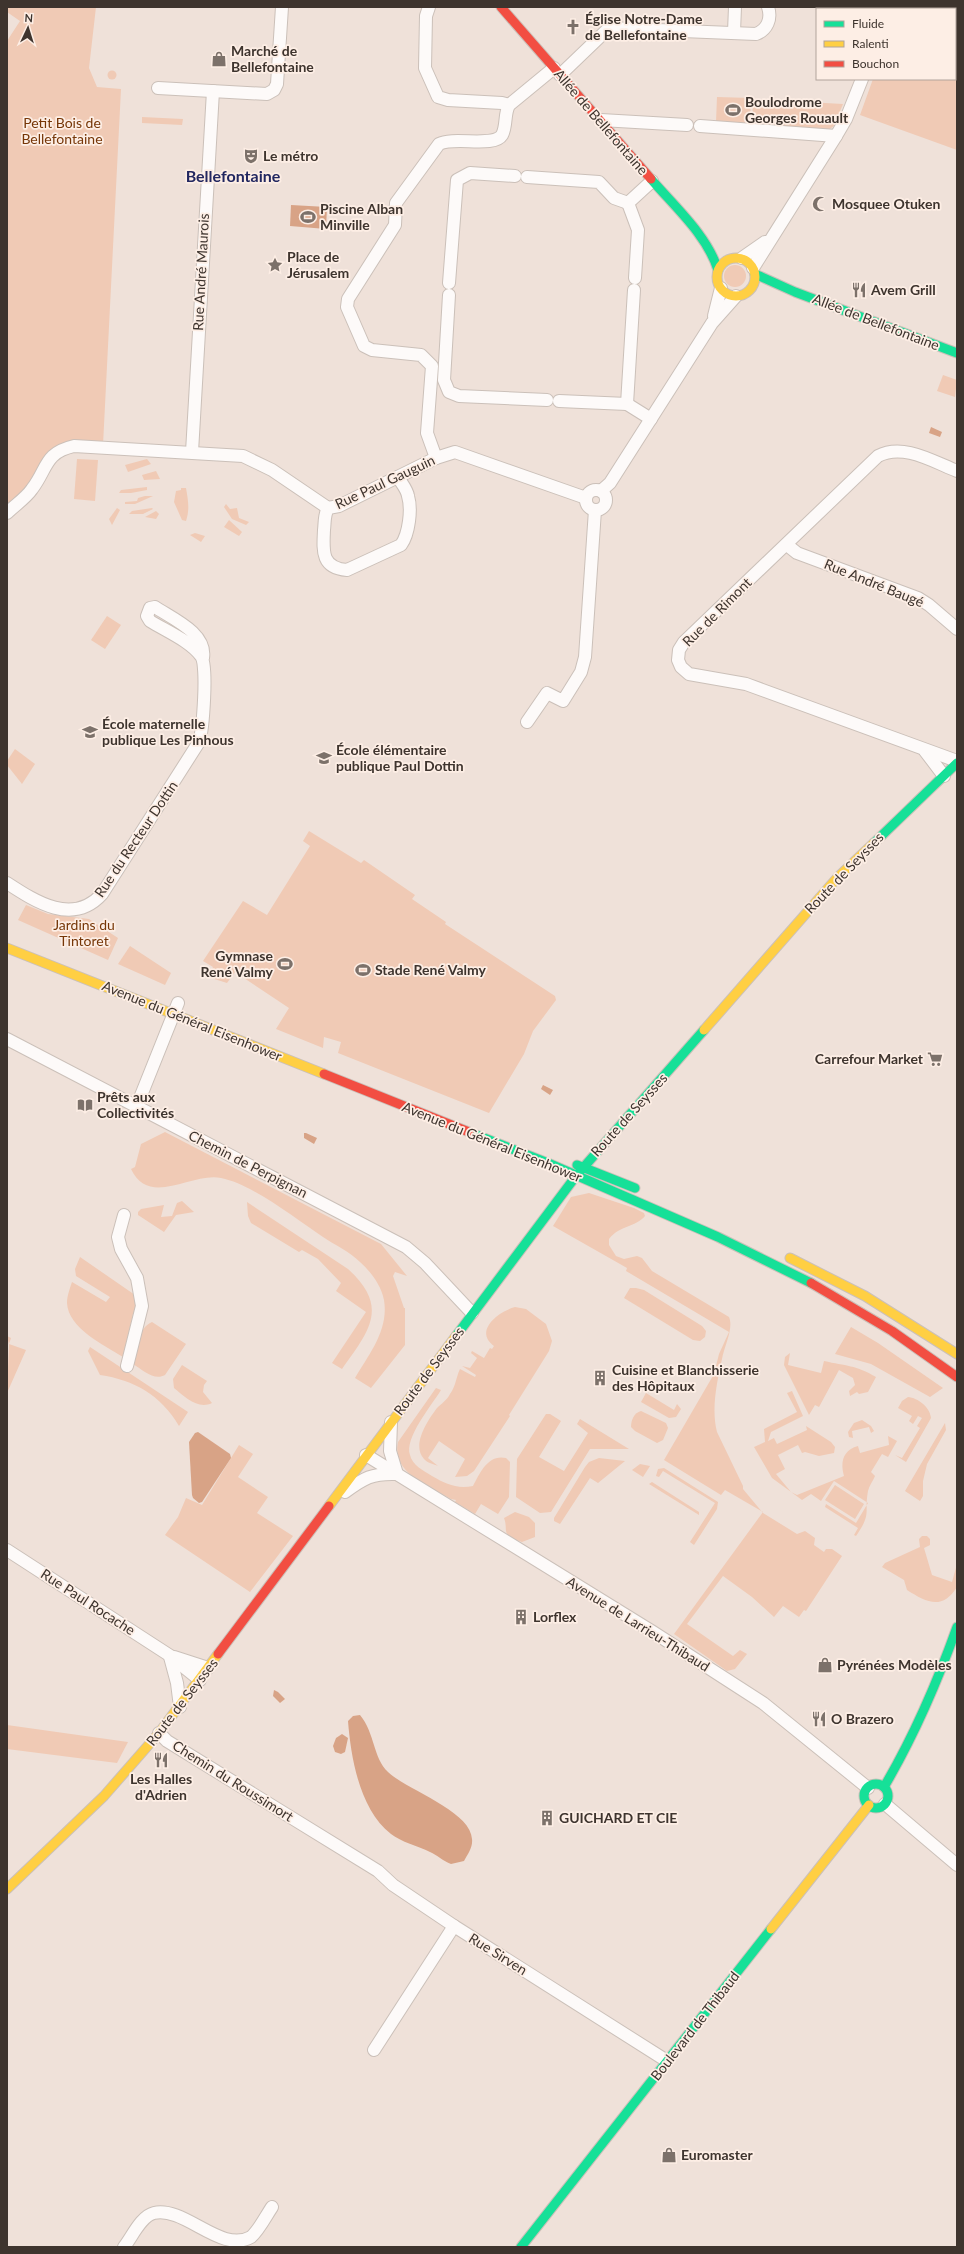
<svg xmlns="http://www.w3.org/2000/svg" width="964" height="2254" viewBox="0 0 964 2254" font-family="Lato,sans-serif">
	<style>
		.green { fill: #f0cab5 }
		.water { fill: #d8a386 }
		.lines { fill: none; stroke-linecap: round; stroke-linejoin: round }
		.street-casing { stroke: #cbc0b9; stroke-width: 14 }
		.fast-casing { stroke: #cbc0b9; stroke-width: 11 }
		.slow-casing { stroke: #cbc0b9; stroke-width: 11 }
		.jam-casing { stroke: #cbc0b9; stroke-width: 11 }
		.street { stroke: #fdfaf9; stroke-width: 12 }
		.fast { stroke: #16e098; stroke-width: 9 }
		.slow { stroke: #ffcf43; stroke-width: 9 }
		.jam { stroke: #f24e42; stroke-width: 9 }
		.labels { text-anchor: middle; stroke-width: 3.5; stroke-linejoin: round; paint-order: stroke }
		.poi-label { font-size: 14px; font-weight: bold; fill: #3e342e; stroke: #fdeee5; text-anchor: start }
		.street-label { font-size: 14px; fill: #3e342e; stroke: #fdeee5 }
		.park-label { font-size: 14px; fill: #763607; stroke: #fdeee5 }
		.quarter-label { font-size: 16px; font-weight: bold; fill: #222760; stroke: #fdeee5 }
	</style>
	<rect width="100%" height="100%" fill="#efe1d9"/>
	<g class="green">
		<polygon points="7,7 96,7 89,68 97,87 121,89 103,445 61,448 30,488 7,511 7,41 20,21 7,12"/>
		<circle cx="112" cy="75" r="4.5"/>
		<polygon points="955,73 957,74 957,150 860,115 873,79 955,79"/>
		<polygon points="717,97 751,98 750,123 716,122"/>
		<polygon points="753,99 843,104 834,126 828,130 752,126"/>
		<polygon points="142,117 183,119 182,125 142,123"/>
		<circle cx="735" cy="276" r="11"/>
		<polygon points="943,375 957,380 955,397 937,391"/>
		<polygon points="77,459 98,460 95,501 74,499"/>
		<polygon points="147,459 151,464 128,472 125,465"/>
		<polygon points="156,471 160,479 144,480 142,475"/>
		<polygon points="147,487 147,490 131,493 119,493 121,490"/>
		<path d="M181 488H186C188 500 190 509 186 521L182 520 174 502 176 491 181 490Z"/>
		<polygon points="145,496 153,496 135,504 125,504 125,502 137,501 138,498"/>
		<polygon points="226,504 230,509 237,508 239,518 249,522 246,525 232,519 224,507"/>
		<polygon points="117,508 120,510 112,525 109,519"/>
		<polygon points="152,508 153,509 143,514 129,514 132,511"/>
		<polygon points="156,511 159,514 156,519 145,517"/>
		<polygon points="229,520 242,532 239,536 224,527"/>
		<polygon points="195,533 205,536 201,542 190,535"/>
		<polygon points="107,616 121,625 105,649 91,640"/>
		<polygon points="15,749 35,764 22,784 7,765 7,761"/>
		<polygon points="309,831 361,863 364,860 415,895 412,899 446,922 445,924 555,996 556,1000 533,1031 524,1054 489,1113 338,1053 341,1042 324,1037 323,1048 276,1029 289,1008 235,972 227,983 208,977 213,967 203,961 243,901 267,915 310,846 303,841"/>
		<polygon points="26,905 48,914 89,919 118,938 108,960 18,920"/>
		<polygon points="130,946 171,973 165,985 118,964"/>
		<path d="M165 1132 381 1244 407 1276 395 1272 393 1276 404 1308H405V1345L371 1388 355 1378C369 1354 389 1330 384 1300 381 1285 371 1272 360 1262 350 1252 335 1245 323 1237 296 1219 252 1184 221 1178 192 1172 149 1208 131 1169L135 1167 141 1144Z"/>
		<path d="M589 1193 634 1208 644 1213 645 1216C636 1227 620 1225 609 1239V1245L616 1256 624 1259 637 1256 642 1258 652 1271 729 1317C734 1328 724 1347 722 1359 717 1382 711 1409 717 1432L743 1486V1489L763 1513 797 1534 805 1531 815 1538 814 1545 824 1552 826 1549H832L842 1556 806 1611 804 1610 799 1617 783 1606 774 1617 752 1597 723 1576 687 1624 733 1656 740 1650 747 1654 735 1669 727 1671 674 1634 763 1512 725 1490 721 1495 664 1460 714 1374 719 1354 729 1332 626 1271 627 1268 553 1226 571 1197Z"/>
		<polygon points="182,1201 194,1212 176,1215 164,1232 138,1215 138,1212 141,1209 164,1205 161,1217 172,1216 177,1203"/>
		<path d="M247 1202 348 1269C390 1307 369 1331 342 1369L332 1363 366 1312 336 1291 341 1283 318 1259 302 1250 299 1252 251 1223 248 1216Z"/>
		<path d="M80 1257 135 1295 138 1307 133 1314 123 1357C104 1345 68 1328 67 1303 67 1296 70 1288 72 1282L106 1302 110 1297 76 1276 75 1269Z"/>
		<polygon points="630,1288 636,1288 644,1290 702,1326 706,1331 705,1337 700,1341 693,1340 624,1298"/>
		<path d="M515 1307 526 1309 546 1324 552 1341 549 1351 509 1415 510 1416 474 1471 467 1476 455 1477 465 1459 439 1441 428 1458 438 1466C434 1464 427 1463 424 1459 411 1445 428 1420 437 1408 441 1404 447 1400 450 1394 456 1386 456 1377 460 1369L475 1377 476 1375 462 1366 470 1368 477 1358 471 1353 472 1351 484 1358 490 1348 492 1349 494 1346C473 1331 499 1311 515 1307Z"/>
		<path d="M152 1322 186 1344 165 1375C154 1381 143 1370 133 1364 134 1351 139 1327 152 1322Z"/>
		<polygon points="851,1327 878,1343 943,1388 930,1397 871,1364 835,1354"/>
		<polygon points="7,1336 11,1338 9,1344 26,1350 7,1393 9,1345"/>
		<path d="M90 1347 188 1412 179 1426C161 1395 134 1380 100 1375L88 1351Z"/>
		<path d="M790 1353 788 1365 821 1373 824 1361C846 1366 856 1365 876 1377L868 1392 859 1394 857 1392 850 1396 849 1391 855 1385 853 1378 839 1370 819 1407 815 1405 809 1415 784 1365 785 1357Z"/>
		<path d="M182 1365 207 1381 204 1385 203 1392 212 1403C198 1410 185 1397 174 1388L173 1379Z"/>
		<path d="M436 1388 441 1390C432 1405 404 1438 410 1455 412 1465 424 1471 432 1476 446 1484 456 1489 473 1486 480 1473 488 1454 506 1458L510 1462 509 1497 498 1514 481 1504 475 1514 455 1502 456 1500 451 1499C429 1486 391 1473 398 1442Z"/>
		<path d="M792 1391 803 1416 771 1432 768 1441 774 1438 777 1444 807 1430 806 1426 831 1442 835 1447 834 1453 819 1456 805 1452 802 1453 798 1445 778 1455 785 1469 776 1474 791 1492 797 1495 844 1476C840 1462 843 1450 858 1446L860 1453 889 1445 888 1436 897 1441 888 1457 882 1454 871 1472 875 1476C873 1481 869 1486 868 1491 864 1514 872 1513 856 1536L854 1535 858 1528 825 1507 826 1504 856 1523 868 1503 834 1481 821 1501 811 1494 802 1500 772 1478 754 1447 765 1442 764 1429 797 1412 787 1393Z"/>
		<polygon points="646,1393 674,1410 677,1404 681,1409 676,1417 669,1418 641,1402"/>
		<path d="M908 1397C918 1398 930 1407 931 1418L906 1462 895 1455 902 1458 920 1428 917 1426 922 1418 918 1416 913 1424 909 1421 912 1416 898 1408 902 1401Z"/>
		<path d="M641 1411 666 1423 668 1428 663 1440 657 1443 635 1431 631 1427C631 1420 634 1413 641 1411Z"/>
		<polygon points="546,1414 550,1414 561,1421 539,1457 564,1471 588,1433 577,1424 580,1419 629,1449 590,1449 551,1512 540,1513 516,1497 517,1459"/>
		<polygon points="862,1420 871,1426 874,1431 871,1433 869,1427 852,1431 853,1438 849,1437 848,1432 854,1423"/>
		<polygon points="945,1423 946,1430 927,1464 923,1481 923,1496 920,1501 905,1491"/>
		<polygon points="239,1445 253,1454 238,1477 268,1497 257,1513 293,1536 250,1592 165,1535 178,1517 186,1498 202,1505"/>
		<polygon points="599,1458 625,1461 598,1483 590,1478 560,1524 554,1521 554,1518 585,1467 589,1462"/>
		<polygon points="640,1464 650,1466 643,1477 632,1470"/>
		<polygon points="664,1468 718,1502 717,1509 694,1545 690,1542 715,1503 663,1471 659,1477 656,1476 658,1469"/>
		<polygon points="652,1482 699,1512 699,1515 649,1484"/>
		<polygon points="835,1485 864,1504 855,1519 825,1500"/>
		<path d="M515 1512 529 1517 535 1523V1537L522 1542C499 1534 509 1531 504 1518Z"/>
		<path d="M922 1536H927L930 1539V1545L924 1548 932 1575 952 1582 957 1564V1587C942 1611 926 1602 907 1590L904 1580 882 1567 885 1563 920 1547 919 1539Z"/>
		<polygon points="7,1725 128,1742 117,1763 7,1749"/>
	</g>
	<g class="water">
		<polygon points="291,205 327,207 326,229 290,226"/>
		<polygon points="931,427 942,432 940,437 929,433"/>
		<polygon points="543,1085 553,1090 550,1095 541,1089"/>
		<polygon points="304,1133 306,1133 317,1138 314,1144 304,1138"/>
		<polygon points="198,1432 230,1454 231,1458 202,1502 199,1503 193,1498 192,1495 189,1442 195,1433"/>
		<polygon points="274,1690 278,1692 285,1699 280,1703 273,1696"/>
		<path d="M360 1715C375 1733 373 1758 388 1772 407 1790 471 1811 472 1839 473 1847 468 1854 464 1861L451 1864C443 1861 437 1855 430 1852 418 1846 401 1842 391 1834 360 1810 351 1759 348 1721L353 1716Z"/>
		<polygon points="342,1734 348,1738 345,1752 341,1754 335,1752 333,1746 336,1738"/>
	</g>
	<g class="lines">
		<g class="street-casing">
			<g id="street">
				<polyline points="429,7 426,16 425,68 438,97 448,100 502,103 509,105"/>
				<polyline points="872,7 881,9"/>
				<polyline points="905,9 909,7"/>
				<polyline points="734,32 735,7"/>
				<path d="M560 75 609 28 756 34C767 30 772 19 768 7"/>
				<polyline points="158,88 267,94 274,90 277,84 282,7"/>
				<polyline points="601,120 687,125"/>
				<polyline points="700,126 836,136"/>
				<polyline points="527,177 599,182 614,198 628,203 652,181"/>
				<polyline points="628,203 638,230 635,278"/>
				<polyline points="742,258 765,242"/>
				<polyline points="753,268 836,136 846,119 862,79"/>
				<polyline points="449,283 457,180 470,173 515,176"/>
				<polyline points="449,295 444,380 449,392 459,396 547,400"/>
				<polyline points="714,316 721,288"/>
				<polyline points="559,401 627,404 634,290"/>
				<polyline points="627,404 651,419"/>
				<polyline points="192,452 213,91"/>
				<path d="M436 458 427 433 432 366 421 355 372 350 364 346 347 307 348 299 395 225 396 203 439 144C454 136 494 148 502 135 507 126 504 114 509 105L554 68"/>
				<path d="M957 471C932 461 903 443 878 456L684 642 679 650 678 660 681 667 689 674 746 684 957 761"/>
				<circle cx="596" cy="500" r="10"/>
				<polyline points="601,491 610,483 712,323 736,296"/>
				<path d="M328 508C324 515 325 522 324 530 323 551 321 568 347 570L401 545C409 534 412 509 408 496 407 489 401 483 398 477"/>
				<path d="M7 513C15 505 26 498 32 489 48 468 44 453 74 446L243 456 272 470 328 508 339 506 436 458 455 452 586 498"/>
				<polyline points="787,545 797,553 918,598 929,605 957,629"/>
				<polyline points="527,722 547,693 563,701 581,672 585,657 595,510"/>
				<polyline points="925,751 944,776"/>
				<path d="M7 883C36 902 73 926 102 894L199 742C203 730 208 665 201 656 190 641 166 631 150 621L147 616 150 608 155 607C173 619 207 633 203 658"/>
				<polyline points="7,1039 406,1247 425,1263 472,1313"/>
				<polyline points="136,1108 178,1003"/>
				<polyline points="124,1215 118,1237 121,1249 137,1278 142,1306 127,1366"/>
				<polyline points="366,1455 653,1632 763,1703 868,1788"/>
				<path d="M345 1492C364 1478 372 1473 397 1474L390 1451 391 1422"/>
				<polyline points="7,1550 169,1655 200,1680"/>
				<polyline points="170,1657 177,1683 180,1707"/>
				<polyline points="174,1657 208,1668"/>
				<polyline points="159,1733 167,1741 378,1871 393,1885 454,1926"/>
				<polyline points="885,1804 957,1865"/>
				<polyline points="374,2050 454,1926 667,2061"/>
				<path d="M124 2247C132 2237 141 2216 154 2213 185 2206 221 2254 251 2237 259 2230 266 2216 272 2207"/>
			</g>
		</g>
		<g class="fast-casing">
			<g id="fast">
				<path d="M651 179C675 207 707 235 718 270"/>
				<polyline points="755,274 795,292 957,353"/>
				<polyline points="874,843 957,763"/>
				<polyline points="469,1132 548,1163 718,1237 811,1283"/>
				<polyline points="577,1165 635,1188"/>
				<polyline points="456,1336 576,1176 704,1030"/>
				<circle cx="876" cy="1796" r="12"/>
				<path d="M884 1787C914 1736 937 1683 957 1627"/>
				<polyline points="521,2247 771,1929"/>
			</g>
		</g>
		<g class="slow-casing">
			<g id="slow">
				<circle cx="736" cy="277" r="19"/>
				<polyline points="7,948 324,1074"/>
				<polyline points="704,1030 837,878 874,843"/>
				<polyline points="790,1258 865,1296 957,1354"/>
				<polyline points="329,1506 456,1336"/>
				<polyline points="7,1889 104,1796 159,1733 218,1654"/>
				<polyline points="771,1929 869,1805"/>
			</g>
		</g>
		<g class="jam-casing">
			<g id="jam">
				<polyline points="501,7 651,179"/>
				<polyline points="324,1074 469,1132"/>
				<polyline points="811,1283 892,1331 957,1377"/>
				<polyline points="218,1654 329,1506"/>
			</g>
		</g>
		<use href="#street" class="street"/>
		<use href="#fast" class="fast"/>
		<use href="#slow" class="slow"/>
		<use href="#jam" class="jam"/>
	</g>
	<defs>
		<g id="church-bare" transform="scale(1.2)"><path d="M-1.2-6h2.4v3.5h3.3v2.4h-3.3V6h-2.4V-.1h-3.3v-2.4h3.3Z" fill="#7c716a" stroke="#fdeee5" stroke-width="2.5" paint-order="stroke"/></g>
		<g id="shop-bare" transform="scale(1.2)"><path d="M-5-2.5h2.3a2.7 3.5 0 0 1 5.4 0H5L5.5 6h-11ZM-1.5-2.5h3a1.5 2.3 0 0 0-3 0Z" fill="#7c716a" stroke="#fdeee5" stroke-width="2.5" paint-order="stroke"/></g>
		<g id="stadium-bare" transform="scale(1.2)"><path d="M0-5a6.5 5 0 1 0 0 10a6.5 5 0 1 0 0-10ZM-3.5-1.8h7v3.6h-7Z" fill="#7c716a" stroke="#fdeee5" stroke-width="2.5" paint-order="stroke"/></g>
		<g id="theatre-bare" transform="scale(1.2)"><path d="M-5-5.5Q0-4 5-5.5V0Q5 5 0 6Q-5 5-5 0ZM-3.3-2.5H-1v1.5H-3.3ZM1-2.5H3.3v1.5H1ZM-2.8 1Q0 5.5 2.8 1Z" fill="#7c716a" stroke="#fdeee5" stroke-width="2.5" paint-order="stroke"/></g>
		<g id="mosque-bare" transform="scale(1.2)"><path d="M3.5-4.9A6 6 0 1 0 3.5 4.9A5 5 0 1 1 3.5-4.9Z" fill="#7c716a" stroke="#fdeee5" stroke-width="2.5" paint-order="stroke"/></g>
		<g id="sight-bare" transform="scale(1.2)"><path d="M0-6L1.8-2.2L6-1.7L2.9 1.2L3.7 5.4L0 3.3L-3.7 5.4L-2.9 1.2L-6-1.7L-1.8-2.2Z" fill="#7c716a" stroke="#fdeee5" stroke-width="2.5" paint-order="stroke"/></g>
		<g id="restaurant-bare" transform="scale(1.2)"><path d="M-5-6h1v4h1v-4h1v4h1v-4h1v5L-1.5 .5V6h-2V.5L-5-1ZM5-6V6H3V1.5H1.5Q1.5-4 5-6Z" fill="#7c716a" stroke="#fdeee5" stroke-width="2.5" paint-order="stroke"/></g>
		<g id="school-bare" transform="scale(1.2)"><path d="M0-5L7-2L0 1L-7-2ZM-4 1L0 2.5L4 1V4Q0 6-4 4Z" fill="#7c716a" stroke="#fdeee5" stroke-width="2.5" paint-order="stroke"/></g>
		<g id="supermarket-bare" transform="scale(1.2)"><path d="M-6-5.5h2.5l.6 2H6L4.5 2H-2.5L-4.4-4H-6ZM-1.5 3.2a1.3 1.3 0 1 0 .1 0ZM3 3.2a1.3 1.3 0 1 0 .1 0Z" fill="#7c716a" stroke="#fdeee5" stroke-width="2.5" paint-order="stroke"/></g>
		<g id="library-bare" transform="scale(1.2)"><path d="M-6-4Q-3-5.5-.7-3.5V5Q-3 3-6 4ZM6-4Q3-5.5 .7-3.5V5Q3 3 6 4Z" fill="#7c716a" stroke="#fdeee5" stroke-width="2.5" paint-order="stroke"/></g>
		<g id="building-bare" transform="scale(1.2)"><path d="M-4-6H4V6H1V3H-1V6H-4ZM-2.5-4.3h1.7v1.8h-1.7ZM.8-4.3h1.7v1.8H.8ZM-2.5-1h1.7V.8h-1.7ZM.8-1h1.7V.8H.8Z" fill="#7c716a" stroke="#fdeee5" stroke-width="2.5" paint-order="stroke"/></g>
	</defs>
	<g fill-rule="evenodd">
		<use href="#church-bare" x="573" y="27"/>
		<use href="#shop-bare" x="219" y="59"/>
		<use href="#stadium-bare" x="733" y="110"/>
		<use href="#theatre-bare" x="251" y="156"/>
		<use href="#mosque-bare" x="820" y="204"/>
		<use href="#stadium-bare" x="308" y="217"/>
		<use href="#sight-bare" x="275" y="265"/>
		<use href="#restaurant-bare" x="859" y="290"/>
		<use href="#school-bare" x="90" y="732"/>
		<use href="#school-bare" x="324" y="758"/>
		<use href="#stadium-bare" x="285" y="964"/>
		<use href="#stadium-bare" x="363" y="970"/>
		<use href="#supermarket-bare" x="935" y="1059"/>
		<use href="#library-bare" x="85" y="1105"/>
		<use href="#building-bare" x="600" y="1378"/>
		<use href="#building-bare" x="521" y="1617"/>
		<use href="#shop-bare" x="825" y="1665"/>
		<use href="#restaurant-bare" x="819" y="1719"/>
		<use href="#restaurant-bare" x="161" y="1760"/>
		<use href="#building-bare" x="547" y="1818"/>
		<use href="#shop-bare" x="669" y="2155"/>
	</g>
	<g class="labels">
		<g class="poi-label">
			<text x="585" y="24">Église Notre-Dame<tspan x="585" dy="16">de Bellefontaine</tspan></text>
			<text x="231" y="56">Marché de<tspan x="231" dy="16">Bellefontaine</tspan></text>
			<text x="745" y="107">Boulodrome<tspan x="745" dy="16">Georges Rouault</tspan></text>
			<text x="263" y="161">Le métro</text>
			<text x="832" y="209">Mosquee Otuken</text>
			<text x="320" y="214">Piscine Alban<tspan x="320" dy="16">Minville</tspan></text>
			<text x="287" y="262">Place de<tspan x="287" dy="16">Jérusalem</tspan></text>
			<text x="871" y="295">Avem Grill</text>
			<text x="102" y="729">École maternelle<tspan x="102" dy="16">publique Les Pinhous</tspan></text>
			<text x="336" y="755">École élémentaire<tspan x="336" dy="16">publique Paul Dottin</tspan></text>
			<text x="273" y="961" text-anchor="end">Gymnase<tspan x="273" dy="16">René Valmy</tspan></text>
			<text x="375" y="975">Stade René Valmy</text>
			<text x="923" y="1064" text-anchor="end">Carrefour Market</text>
			<text x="97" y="1102">Prêts aux<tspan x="97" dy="16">Collectivités</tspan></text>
			<text x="612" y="1375">Cuisine et Blanchisserie<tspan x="612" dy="16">des Hôpitaux</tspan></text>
			<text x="533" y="1622">Lorflex</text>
			<text x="837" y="1670">Pyrénées Modèles</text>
			<text x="831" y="1724">O Brazero</text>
			<text x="161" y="1784" text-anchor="middle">Les Halles<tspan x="161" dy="16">d'Adrien</tspan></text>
			<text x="559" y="1823">GUICHARD ET CIE</text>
			<text x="681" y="2160">Euromaster</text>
		</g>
		<g class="street-label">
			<text transform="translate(601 122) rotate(49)" y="5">Allée de Bellefontaine</text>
			<text transform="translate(201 272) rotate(-87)" y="5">Rue André Maurois</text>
			<text transform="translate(876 322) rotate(21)" y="5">Allée de Bellefontaine</text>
			<text transform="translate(385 482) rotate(-25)" y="5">Rue Paul Gauguin</text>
			<text transform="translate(874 583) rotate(22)" y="5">Rue André Baugé</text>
			<text transform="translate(717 612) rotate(-45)" y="5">Rue de Rimont</text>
			<text transform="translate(136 839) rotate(-56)" y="5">Rue du Recteur Dottin</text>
			<text transform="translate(844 873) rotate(-46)" y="5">Route de Seysses</text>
			<text transform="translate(192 1021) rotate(22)" y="5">Avenue du Général Eisenhower</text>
			<text transform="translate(629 1115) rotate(-48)" y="5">Route de Seysses</text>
			<text transform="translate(492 1142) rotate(22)" y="5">Avenue du Général Eisenhower</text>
			<text transform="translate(248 1164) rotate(27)" y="5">Chemin de Perpignan</text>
			<text transform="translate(429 1371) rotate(-53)" y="5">Route de Seysses</text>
			<text transform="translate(88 1602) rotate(33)" y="5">Rue Paul Rocache</text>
			<text transform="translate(638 1624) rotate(32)" y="5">Avenue de Larrieu-Thibaud</text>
			<text transform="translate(182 1702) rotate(-52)" y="5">Route de Seysses</text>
			<text transform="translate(233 1781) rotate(32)" y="5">Chemin du Roussimort</text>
			<text transform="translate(498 1954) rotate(32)" y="5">Rue Sirven</text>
			<text transform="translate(695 2026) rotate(-52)" y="5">Boulevard de Thibaud</text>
		</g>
		<g class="park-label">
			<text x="62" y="128">Petit Bois de<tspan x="62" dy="16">Bellefontaine</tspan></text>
			<text x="84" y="930">Jardins du<tspan x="84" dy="16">Tintoret</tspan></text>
		</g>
		<g class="quarter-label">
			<text x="233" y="182">Bellefontaine</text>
		</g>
	</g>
	<rect width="964" height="2254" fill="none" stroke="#3e342e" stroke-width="16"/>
	<rect x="816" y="8" width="140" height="72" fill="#fdeee5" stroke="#b1a49c"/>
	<rect x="824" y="21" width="20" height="6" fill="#16e098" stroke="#b1a49c"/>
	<text x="852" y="28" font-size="12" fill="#3e342e">Fluide</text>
	<rect x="824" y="41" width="20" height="6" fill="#ffcf43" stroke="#b1a49c"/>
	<text x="852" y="48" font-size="12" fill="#3e342e">Ralenti</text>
	<rect x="824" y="61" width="20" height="6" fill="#f24e42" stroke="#b1a49c"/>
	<text x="852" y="68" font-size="12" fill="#3e342e">Bouchon</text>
	<g transform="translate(28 28) rotate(4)" stroke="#fdeee5" stroke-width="3" paint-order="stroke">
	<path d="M0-3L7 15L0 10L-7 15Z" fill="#3e342e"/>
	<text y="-6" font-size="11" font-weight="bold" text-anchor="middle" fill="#3e342e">N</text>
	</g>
</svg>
